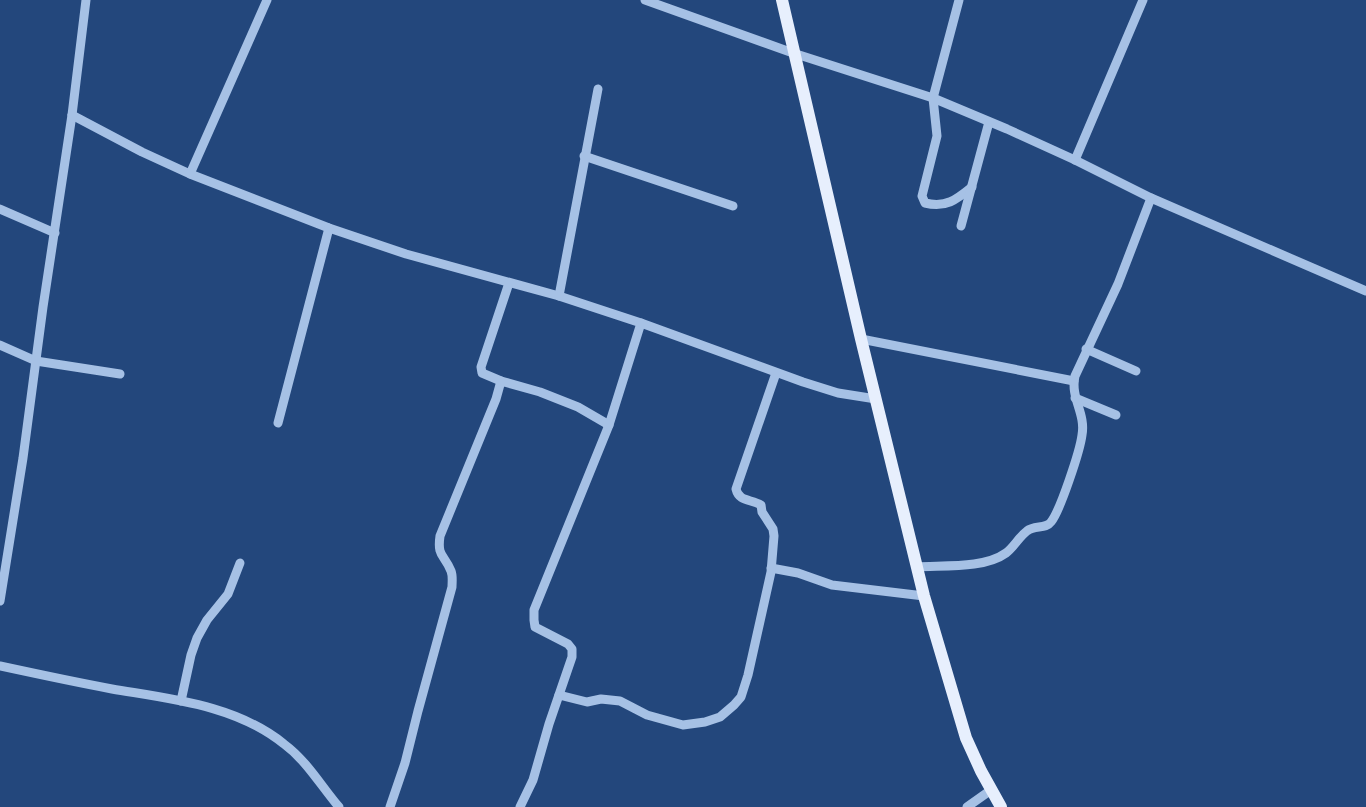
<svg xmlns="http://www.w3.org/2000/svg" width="1366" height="807" viewBox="0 0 1366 807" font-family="'PT Sans',sans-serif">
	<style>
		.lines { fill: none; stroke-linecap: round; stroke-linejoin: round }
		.minor { stroke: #a6c1e5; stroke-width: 9 }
		.major { stroke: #e7effd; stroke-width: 12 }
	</style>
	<rect width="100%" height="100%" fill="#23477c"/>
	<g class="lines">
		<g class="minor">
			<polyline points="645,0 793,53 933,98 1007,129 1075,160 1151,198 1366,291"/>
			<path d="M959 0 933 98 937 136 922 196 925 203C946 208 956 200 972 187"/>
			<polyline points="72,115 142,152 190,174 329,228 406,254 559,296 641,323 609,425 534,610 534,620 535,627 568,644 572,649 572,657 549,724 533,780 520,807"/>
			<polyline points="584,156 733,206"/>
			<polyline points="1075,160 1143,0"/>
			<polyline points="190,174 267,0"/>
			<polyline points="0,209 55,233"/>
			<polyline points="961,226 989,122"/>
			<polyline points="559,296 598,89"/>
			<polyline points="641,323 803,382 838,393 876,399"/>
			<polyline points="861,339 1074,381"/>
			<polyline points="0,345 36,361 120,374"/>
			<polyline points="1086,349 1136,371"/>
			<polyline points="501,381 482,373 481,367 509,283"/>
			<polyline points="1075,398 1116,415"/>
			<polyline points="278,423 329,228"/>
			<path d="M916 567C942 565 984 569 1006 553 1014 547 1019 537 1027 531 1034 525 1046 529 1051 522 1060 511 1080 451 1082 435 1086 413 1070 398 1075 376L1118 284 1151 198"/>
			<polyline points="771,568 798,573 832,585 924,596"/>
			<polyline points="0,601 23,458 43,307 72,115 86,0"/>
			<path d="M0 666C37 674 74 682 112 689 171 699 236 705 284 744 307 761 321 786 339 807"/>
			<path d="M559 695 587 702 601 699 620 701 647 715 683 725 705 722 720 717 734 705 741 697 748 675 771 572 774 536 773 529 762 512 761 505C751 499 739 502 736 489L776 373"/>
			<polyline points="181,701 191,655 197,638 207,620 228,594 240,563"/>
			<path d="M390 807 405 763 418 711 452 587C452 582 453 576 451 571 444 554 437 557 440 536L496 399 501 381 540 392 578 407 609 425"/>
			<polyline points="967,807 991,790"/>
		</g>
		<polyline class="major" points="782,0 861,339 924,596 966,738 981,771 1001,807"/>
	</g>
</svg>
